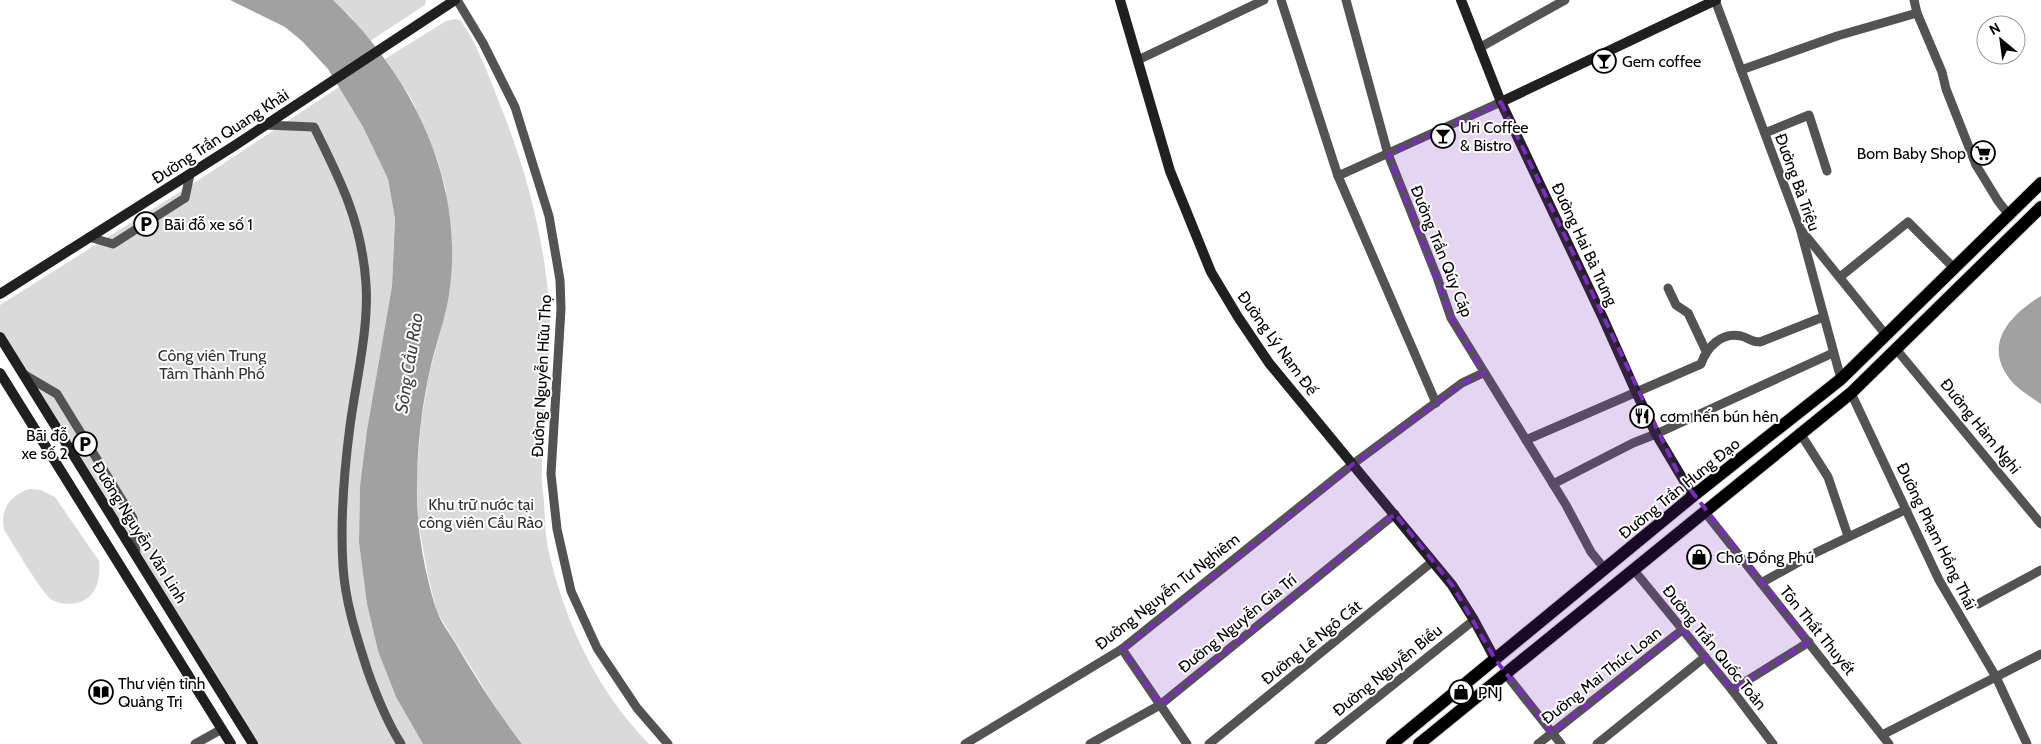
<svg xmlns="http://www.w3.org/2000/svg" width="2041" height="744" viewBox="0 0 2041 744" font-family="Cabin,sans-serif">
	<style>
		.green { fill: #dadada }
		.water { fill: #a1a1a1 }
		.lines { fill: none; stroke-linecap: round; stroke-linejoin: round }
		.primary-casing { stroke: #dbdbdb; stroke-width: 14 }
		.street { stroke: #535353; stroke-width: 9 }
		.secondary { stroke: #202020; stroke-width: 10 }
		.primary { stroke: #000; stroke-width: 12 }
		.marked { fill: #7b2cbf; fill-opacity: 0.2; stroke: #7b2cbf; stroke-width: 4; stroke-dasharray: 10 6; stroke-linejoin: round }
		.labels { text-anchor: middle; stroke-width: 4; stroke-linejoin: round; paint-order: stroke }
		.poi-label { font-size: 16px; fill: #000; stroke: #fff; text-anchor: start }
		.street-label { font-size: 16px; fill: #000; stroke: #fff }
		.park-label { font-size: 16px; fill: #313131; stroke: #fff }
		.water-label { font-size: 18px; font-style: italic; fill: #424242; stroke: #fff }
	</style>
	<rect width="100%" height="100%" fill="#fff"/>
	<g class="green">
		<polygon points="333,0 426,0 425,5 370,41 350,16"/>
		<path d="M455 19 461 21C477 44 487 71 497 97 524 163 543 231 549 302 553 358 543 412 542 467 541 479 543 491 544 502 545 517 545 533 548 548 564 621 597 691 649 744H522L506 724 437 612 428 576 418 521 417 473 421 423 429 374 442 326 446 190 437 159 412 100 385 59 446 21Z"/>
		<polygon points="339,87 363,127 388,179 395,219 392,286 367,430 360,486 359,543 367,604 378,651 396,697 423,744 249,744 0,333 0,305 194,183"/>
		<path d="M29 489 41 490 55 497 99 561C100 573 99 588 89 597 79 605 64 606 52 600 42 594 13 543 4 530 0 508 10 496 29 489Z"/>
	</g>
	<g class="water">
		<path d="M230 0H333C410 73 464 178 450 287 447 316 435 345 429 374 419 421 415 471 418 519 420 546 428 585 437 611 441 623 451 635 457 646 477 680 498 713 522 744H423L396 697 378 651 367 604 359 543 360 486 367 430 392 286 395 219 388 179 363 127 328 69 302 41 285 27Z"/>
		<path d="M2041 296V404C2032 398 2021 391 2013 383 1981 347 2008 316 2041 296Z"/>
	</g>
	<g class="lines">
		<g class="primary-casing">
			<g id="primary">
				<polyline points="1392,744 1693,496 1841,379 2041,183"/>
				<polyline points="1419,744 1851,393 2041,207"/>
			</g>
		</g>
		<g class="street">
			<polyline points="457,0 483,43 515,107 549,216 560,280 561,309 551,474 557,529 571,591 597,648 637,708 668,744"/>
			<polyline points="1281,0 1338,176 1436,403"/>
			<polyline points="1346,0 1388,154 1437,277 1451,318 1566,505 1591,552 1604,568"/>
			<polyline points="1715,0 1800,228 1841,379"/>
			<polyline points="1914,0 1917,13 1942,72 1946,89 1976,165 1998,201 2009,215"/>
			<polyline points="1479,48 1565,0"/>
			<polyline points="1138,60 1264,0"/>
			<polyline points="1741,70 1837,36 1917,13"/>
			<path d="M265 125 314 127C341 181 362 223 366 284 369 328 356 381 350 426 344 472 340 520 343 566 345 602 357 638 368 672 377 697 387 722 401 744"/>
			<polyline points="1765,133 1809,115 1827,171"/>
			<polyline points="1338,176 1501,102"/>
			<polyline points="1802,231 1886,335"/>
			<polyline points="89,237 113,244 185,198 190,174"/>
			<polyline points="1840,277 1908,222 1955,269"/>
			<polyline points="1668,288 1676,305 1688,313 1706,351"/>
			<polyline points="1896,349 2041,524"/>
			<polyline points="23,374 57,394 133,518 136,555"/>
			<polyline points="1851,393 1939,580 1996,677 2027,744"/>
			<polyline points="1800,433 1828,477 1848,536"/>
			<path d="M1526 440 1701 364C1707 347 1721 332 1741 336 1749 338 1751 342 1760 342L1823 317"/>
			<polyline points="1553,484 1633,443 1656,434 1833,353"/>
			<polyline points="1704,511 1889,744"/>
			<polyline points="1633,569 1732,690 1773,744"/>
			<polyline points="1761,583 1815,553 1907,509"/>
			<polyline points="1978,604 2041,570"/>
			<polyline points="1122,649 1187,744"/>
			<polyline points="1505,673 1561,744"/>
			<polyline points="1732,690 1809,642"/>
			<polyline points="1882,735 2041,654"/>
			<polyline points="195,744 222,729"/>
			<polyline points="965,744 1122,649 1353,464 1462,383 1483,373"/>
			<polyline points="1090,744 1160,705 1395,514"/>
			<polyline points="1209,744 1432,562"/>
			<polyline points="1319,744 1474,620"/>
			<polyline points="1538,744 1682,630"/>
			<polyline points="1597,744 1705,657"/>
		</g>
		<g class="secondary">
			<polyline points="1120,0 1170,171 1211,272 1238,317 1269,363 1452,585 1474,620 1495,659"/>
			<polyline points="1461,0 1501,102 1603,318 1636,392 1656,434 1693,496"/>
			<polyline points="1501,102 1716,0"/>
			<polyline points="0,294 234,146 455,0"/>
			<polyline points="0,337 253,744"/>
			<polyline points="0,373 231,744"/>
		</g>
		<use href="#primary" class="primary"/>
	</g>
	<path class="marked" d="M1501 102 1679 475 1809 642 1732 690 1682 630 1552 733 1495 659 1452 585 1395 514 1160 705 1122 649 1353 464 1462 383 1483 373 1451 318 1388 154Z"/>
	<defs>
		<g id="bar-ring" transform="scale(1.25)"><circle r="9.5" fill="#fff" stroke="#000" stroke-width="1.5"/><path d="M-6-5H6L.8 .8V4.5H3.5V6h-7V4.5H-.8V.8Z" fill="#000"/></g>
		<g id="supermarket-ring" transform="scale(1.25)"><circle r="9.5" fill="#fff" stroke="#000" stroke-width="1.5"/><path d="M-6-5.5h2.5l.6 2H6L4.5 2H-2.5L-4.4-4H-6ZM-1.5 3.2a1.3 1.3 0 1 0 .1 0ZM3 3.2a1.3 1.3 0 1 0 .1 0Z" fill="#000"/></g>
		<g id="parking-ring" transform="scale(1.25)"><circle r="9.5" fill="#fff" stroke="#000" stroke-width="1.5"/><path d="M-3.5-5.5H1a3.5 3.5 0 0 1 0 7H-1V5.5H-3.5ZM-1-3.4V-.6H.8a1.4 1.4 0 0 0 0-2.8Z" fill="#000"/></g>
		<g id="restaurant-ring" transform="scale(1.25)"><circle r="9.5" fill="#fff" stroke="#000" stroke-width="1.5"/><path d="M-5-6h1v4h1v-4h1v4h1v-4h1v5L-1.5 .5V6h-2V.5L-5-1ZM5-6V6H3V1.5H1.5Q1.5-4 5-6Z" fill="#000"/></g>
		<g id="shop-ring" transform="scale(1.25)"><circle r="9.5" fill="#fff" stroke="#000" stroke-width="1.5"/><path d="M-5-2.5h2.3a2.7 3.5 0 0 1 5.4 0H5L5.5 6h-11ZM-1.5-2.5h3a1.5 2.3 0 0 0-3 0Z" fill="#000"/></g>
		<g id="library-ring" transform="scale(1.25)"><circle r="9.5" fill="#fff" stroke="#000" stroke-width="1.5"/><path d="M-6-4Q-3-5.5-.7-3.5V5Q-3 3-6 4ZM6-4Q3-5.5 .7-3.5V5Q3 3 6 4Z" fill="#000"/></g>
	</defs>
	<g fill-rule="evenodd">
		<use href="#bar-ring" x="1604" y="61"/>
		<use href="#bar-ring" x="1443" y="136"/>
		<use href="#supermarket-ring" x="1983" y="153"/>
		<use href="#parking-ring" x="146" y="224"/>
		<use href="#restaurant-ring" x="1642" y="416"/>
		<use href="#parking-ring" x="85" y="444"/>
		<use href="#shop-ring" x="1699" y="557"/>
		<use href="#library-ring" x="101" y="692"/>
		<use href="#shop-ring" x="1461" y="692"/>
	</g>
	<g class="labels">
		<g class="poi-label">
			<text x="1622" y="67">Gem coffee</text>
			<text x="1460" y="133">Uri Coffee<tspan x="1460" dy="18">&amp; Bistro</tspan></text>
			<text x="1966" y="159" text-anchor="end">Bom Baby Shop</text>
			<text x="164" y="230">Bãi đỗ xe số 1</text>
			<text x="1660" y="422">cơm hến bún hên</text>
			<text x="68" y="441" text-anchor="end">Bãi đỗ<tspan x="68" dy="18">xe số 2</tspan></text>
			<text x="1716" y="563">Chợ Đồng Phú</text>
			<text x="118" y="689">Thư viện tỉnh<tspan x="118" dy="18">Quảng Trị</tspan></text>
			<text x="1478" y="698">PNJ</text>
		</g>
		<g class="street-label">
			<text transform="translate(220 136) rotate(-33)" y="6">Đường Trần Quang Khải</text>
			<text transform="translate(1798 182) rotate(70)" y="6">Đường Bà Triệu</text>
			<text transform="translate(1585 244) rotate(65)" y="6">Đường Hai Bà Trưng</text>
			<text transform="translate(1442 251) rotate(68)" y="6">Đường Trần Qúy Cáp</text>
			<text transform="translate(1278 343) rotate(54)" y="6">Đường Lý Nam Đế</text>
			<text transform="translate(541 376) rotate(-87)" y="6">Đường Nguyễn Hữu Thọ</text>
			<text transform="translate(1981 426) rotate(51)" y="6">Đường Hàm Nghi</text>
			<text transform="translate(1679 488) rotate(-39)" y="6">Đường Trần Hưng Đạo</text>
			<text transform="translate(140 532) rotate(58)" y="6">Đường Nguyễn Văn Linh</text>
			<text transform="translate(1937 536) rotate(64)" y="6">Đường Phạm Hồng Thái</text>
			<text transform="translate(1167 591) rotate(-38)" y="6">Đường Nguyễn Tư Nghiêm</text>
			<text transform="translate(1237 623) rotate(-39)" y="6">Đường Nguyễn Gia Trí</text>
			<text transform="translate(1818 630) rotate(51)" y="6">Tôn Thất Thuyết</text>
			<text transform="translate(1311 642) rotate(-39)" y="6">Đường Lê Ngô Cát</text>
			<text transform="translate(1715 647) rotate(51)" y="6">Đường Trần Quốc Toản</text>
			<text transform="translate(1387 670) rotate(-39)" y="6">Đường Nguyễn Biểu</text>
			<text transform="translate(1601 675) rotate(-38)" y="6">Đường Mai Thúc Loan</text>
		</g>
		<g class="park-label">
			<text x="212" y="361">Công viên Trung<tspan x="212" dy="18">Tâm Thành Phố</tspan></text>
			<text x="481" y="510">Khu trữ nước tại<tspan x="481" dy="18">công viên Cầu Rào</tspan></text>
		</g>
		<g class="water-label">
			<text transform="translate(409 363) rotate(-81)" y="6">Sông Cầu Rào</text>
		</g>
	</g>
	<g transform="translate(2001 40) rotate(331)"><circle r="24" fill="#ffffff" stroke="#999999"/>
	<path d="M0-4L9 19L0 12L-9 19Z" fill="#000000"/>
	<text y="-8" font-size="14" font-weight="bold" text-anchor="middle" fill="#000000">N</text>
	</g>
</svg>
